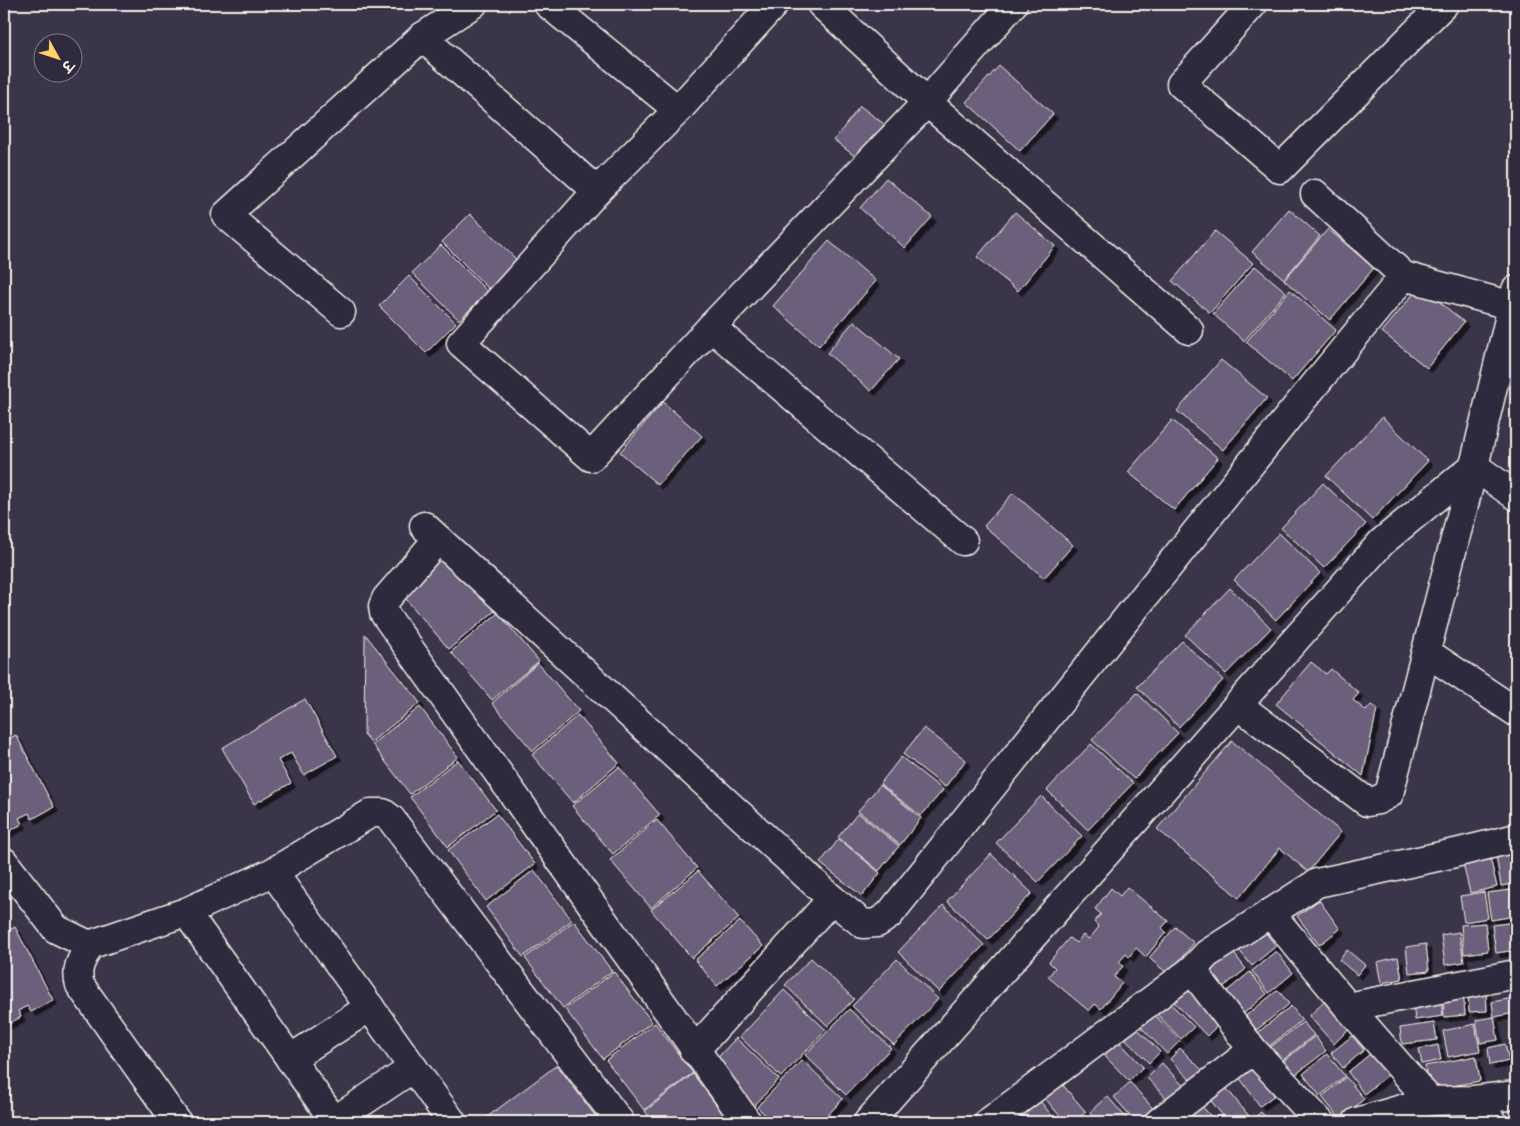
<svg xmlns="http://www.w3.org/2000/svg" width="1520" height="1126" viewBox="0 0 1520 1126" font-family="Mynerve,'Playpen Sans Deva',sans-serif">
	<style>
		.building { fill: #6c5f7c; stroke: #f4f1e8; filter: url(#shadow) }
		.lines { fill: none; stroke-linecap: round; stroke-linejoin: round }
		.minor-casing { stroke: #f4f1e8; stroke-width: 31 }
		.minor { stroke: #2f2a3d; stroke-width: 28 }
	</style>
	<defs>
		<filter id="shadow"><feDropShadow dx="4.5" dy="4.5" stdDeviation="0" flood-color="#0009"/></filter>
	</defs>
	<rect width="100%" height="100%" fill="#3b354a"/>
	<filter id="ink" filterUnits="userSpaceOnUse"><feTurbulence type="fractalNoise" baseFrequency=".02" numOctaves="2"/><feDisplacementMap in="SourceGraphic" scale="10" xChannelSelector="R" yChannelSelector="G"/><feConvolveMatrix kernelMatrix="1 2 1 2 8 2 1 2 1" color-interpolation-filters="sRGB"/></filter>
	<g filter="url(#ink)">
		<g class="building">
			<polygon points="999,66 1053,114 1020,151 966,102"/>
			<polygon points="860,106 892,130 866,165 834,140"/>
			<polygon points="886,178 932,217 905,248 860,208"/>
			<polygon points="1289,209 1320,236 1284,279 1252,252"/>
			<polygon points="1015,212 1055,246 1018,291 977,257"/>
			<polygon points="470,214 518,261 489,289 442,242"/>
			<polygon points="1328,229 1374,268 1330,320 1284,280"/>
			<polygon points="1215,231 1253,263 1210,313 1172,281"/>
			<polygon points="829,241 876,281 819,346 773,306"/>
			<polygon points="441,245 488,292 459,320 412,273"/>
			<polygon points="1255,266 1286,292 1244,341 1213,314"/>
			<polygon points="409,276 456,323 426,353 379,306"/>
			<polygon points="1420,286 1464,322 1427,368 1382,332"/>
			<polygon points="1290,290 1336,330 1292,381 1246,342"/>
			<polygon points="854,321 899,359 871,391 827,353"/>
			<polygon points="1221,360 1267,398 1223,450 1177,411"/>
			<polygon points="663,402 702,436 658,485 620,452"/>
			<polygon points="1382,417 1428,461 1372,520 1326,476"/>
			<polygon points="1172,420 1218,458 1174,510 1128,472"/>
			<polygon points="1323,483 1366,524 1324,568 1281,528"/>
			<polygon points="1013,493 1073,545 1044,578 984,526"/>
			<polygon points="1279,533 1320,573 1276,620 1234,580"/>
			<polygon points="446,551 496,610 449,649 399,591"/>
			<polygon points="1230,588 1271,628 1226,674 1185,635"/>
			<polygon points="498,613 539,661 492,700 451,652"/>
			<polygon points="365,634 420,703 371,742 364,734"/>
			<polygon points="1182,641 1223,680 1179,727 1137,687"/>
			<polygon points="1311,662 1326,674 1331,669 1359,693 1353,700 1366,711 1371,705 1377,709 1363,776 1276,704"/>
			<polygon points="538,663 579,711 533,751 492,703"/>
			<polygon points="1137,693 1178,733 1134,779 1092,740"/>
			<polygon points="305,699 337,756 304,775 291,753 278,760 291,783 254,804 222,748"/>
			<polygon points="420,707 458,757 410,794 372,744"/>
			<polygon points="578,715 619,763 573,803 532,755"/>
			<polygon points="924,728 966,760 945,787 903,754"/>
			<polygon points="16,735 54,807 32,819 29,813 19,818 22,824 4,834 4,741"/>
			<polygon points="1232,741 1341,832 1308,872 1280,848 1239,898 1157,829"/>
			<polygon points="1091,744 1133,783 1088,830 1047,790"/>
			<polygon points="901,757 943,790 921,816 880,784"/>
			<polygon points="458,760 496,810 448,847 410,797"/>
			<polygon points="619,767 660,815 613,854 572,806"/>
			<polygon points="880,785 921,818 900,845 858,811"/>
			<polygon points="1041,796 1082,836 1038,882 996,843"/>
			<polygon points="858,813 899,846 879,871 838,837"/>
			<polygon points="497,814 535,864 486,901 448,850"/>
			<polygon points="657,820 697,868 651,908 610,860"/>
			<polygon points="839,839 880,873 862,896 820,863"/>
			<polygon points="1488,849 1497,887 1470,893 1461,855"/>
			<polygon points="1516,852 1516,883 1501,886 1496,855"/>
			<polygon points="991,854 1032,893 988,940 947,901"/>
			<polygon points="534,870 572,920 523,957 486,907"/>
			<polygon points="698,871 739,918 692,958 651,910"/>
			<polygon points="1127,887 1168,921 1162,928 1166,932 1146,957 1136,948 1129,957 1126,954 1119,962 1123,966 1114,977 1122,983 1101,1009 1095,1004 1089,1011 1048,977 1055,968 1049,962 1069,938 1076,943 1083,935 1089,939 1099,927 1094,922 1101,914 1095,909 1111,888 1120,896"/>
			<polygon points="1511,890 1515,916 1491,920 1487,893"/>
			<polygon points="1484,892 1488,918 1464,922 1460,896"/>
			<polygon points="1319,900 1340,929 1319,945 1297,916"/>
			<polygon points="943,905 984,945 939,992 898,952"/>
			<polygon points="574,921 612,971 563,1008 525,958"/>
			<polygon points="740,921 763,946 717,986 695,960"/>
			<polygon points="1516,922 1516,950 1496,953 1492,925"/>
			<polygon points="1485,923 1488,951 1464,954 1461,925"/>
			<polygon points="1259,924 1276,946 1252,966 1234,944"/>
			<polygon points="15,927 53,1000 31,1012 27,1006 18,1011 21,1017 4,1026 4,933"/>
			<polygon points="1175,927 1194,943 1168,974 1149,958"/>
			<polygon points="1459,932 1464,962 1445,965 1441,935"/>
			<polygon points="1426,944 1429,971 1409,973 1406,947"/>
			<polygon points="1229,947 1246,969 1222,988 1204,967"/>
			<polygon points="1347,950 1365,965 1357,975 1339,960"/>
			<polygon points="1276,951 1293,973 1269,993 1252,971"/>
			<polygon points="1398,957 1402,979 1381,983 1377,962"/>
			<polygon points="811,958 854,999 828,1026 785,985"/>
			<polygon points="897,959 938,999 894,1045 852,1006"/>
			<polygon points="614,972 652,1022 603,1059 565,1009"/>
			<polygon points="1250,972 1267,994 1243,1014 1226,992"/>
			<polygon points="1190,987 1223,1020 1207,1036 1174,1002"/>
			<polygon points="784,990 826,1030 781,1077 740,1037"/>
			<polygon points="1278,990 1289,1004 1254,1032 1243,1018"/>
			<polygon points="1463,990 1465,1015 1444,1017 1443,992"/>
			<polygon points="1486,991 1487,1011 1469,1012 1468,992"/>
			<polygon points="1440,992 1443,1016 1415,1020 1412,996"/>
			<polygon points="1164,997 1194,1027 1181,1039 1151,1008"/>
			<polygon points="1513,998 1515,1013 1494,1017 1492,1002"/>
			<polygon points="1324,1002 1349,1029 1334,1044 1309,1016"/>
			<polygon points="1291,1006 1302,1020 1267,1048 1256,1034"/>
			<polygon points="849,1009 891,1048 846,1095 805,1055"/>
			<polygon points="1149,1009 1180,1041 1167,1054 1135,1021"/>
			<polygon points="1494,1017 1498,1040 1480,1043 1476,1020"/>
			<polygon points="1131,1022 1160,1052 1149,1063 1120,1033"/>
			<polygon points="1303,1022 1314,1035 1279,1063 1268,1049"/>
			<polygon points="655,1023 693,1073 644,1110 606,1060"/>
			<polygon points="1434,1023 1437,1040 1402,1044 1400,1028"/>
			<polygon points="1475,1024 1480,1051 1448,1057 1443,1031"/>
			<polygon points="1113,1035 1143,1067 1129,1081 1098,1049"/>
			<polygon points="1315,1036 1326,1051 1291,1078 1280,1064"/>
			<polygon points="1352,1036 1364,1050 1343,1068 1331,1053"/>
			<polygon points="736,1038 779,1079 753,1107 710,1066"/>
			<polygon points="1516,1040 1516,1073 1513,1074 1511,1041"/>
			<polygon points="1505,1044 1509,1061 1490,1065 1488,1048"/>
			<polygon points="1438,1045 1441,1060 1422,1064 1419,1049"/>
			<polygon points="1180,1048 1205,1073 1194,1084 1170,1059"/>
			<polygon points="1327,1054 1345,1076 1320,1096 1303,1074"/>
			<polygon points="1370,1054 1388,1075 1364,1094 1348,1072"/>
			<polygon points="1476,1056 1480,1081 1428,1090 1425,1066"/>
			<polygon points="802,1060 843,1099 821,1122 773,1122 757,1107"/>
			<polygon points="1252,1061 1276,1094 1260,1106 1236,1073"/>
			<polygon points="1162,1063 1189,1092 1174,1106 1147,1078"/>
			<polygon points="557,1065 600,1122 484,1122 483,1120"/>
			<polygon points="693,1074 729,1122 653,1122 645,1111"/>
			<polygon points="1055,1076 1086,1112 1074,1122 1065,1122 1038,1090"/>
			<polygon points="1346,1077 1364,1099 1340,1119 1322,1097"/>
			<polygon points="1130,1082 1156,1112 1144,1122 1136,1122 1114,1097"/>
			<polygon points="1223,1084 1249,1116 1242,1122 1228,1122 1208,1097"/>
			<polygon points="1032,1091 1057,1122 1029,1122 1015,1105"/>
			<polygon points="1107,1096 1130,1122 1099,1122 1090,1112"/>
			<polygon points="1200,1104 1216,1122 1190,1122 1185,1117"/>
			<polygon points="1261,1112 1270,1122 1249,1122"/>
			<polygon points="1464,1112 1470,1122 1450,1122 1449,1121"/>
		</g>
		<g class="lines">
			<g class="minor-casing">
				<g id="minor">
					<polyline points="548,4 678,110"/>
					<polyline points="774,4 678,110 597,191 461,343 591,457 711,327 927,102 1013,4"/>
					<polyline points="821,4 927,102 1189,330"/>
					<polyline points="1253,4 1181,84 1280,169 1444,4"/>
					<polyline points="422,37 597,191"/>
					<polyline points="1315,194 1404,276 1516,307"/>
					<polyline points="341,312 226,215 422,37 473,4"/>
					<polyline points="711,327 963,541"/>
					<polyline points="424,526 832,899 863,924 877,923 889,915 1289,416 1404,276"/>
					<polyline points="438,539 386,599 383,606 384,613 747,1122"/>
					<polyline points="1426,652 1516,712"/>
					<polyline points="1238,705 1367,802 1378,800 1389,794 1474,466 1516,290"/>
					<polyline points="4,862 56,929 89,945 186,912 273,872 371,813 383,813 391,819 620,1122"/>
					<polyline points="273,872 452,1122"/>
					<polyline points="186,912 335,1122"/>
					<polyline points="1270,913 1348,1007 1516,974"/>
					<path d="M89 945C82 960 75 968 80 985L177 1122"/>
					<polyline points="1192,970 1253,1050 1320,1122"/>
					<polyline points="1348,1007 1430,1101"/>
					<polyline points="694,1051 832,899"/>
					<polyline points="290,1059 370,1007"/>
					<polyline points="1473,1100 1492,1122"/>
					<polyline points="334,1121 413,1068"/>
					<polyline points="868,1122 1382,542 1474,466 1516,496"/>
					<polyline points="989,1122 1192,970 1207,954 1317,883 1455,853 1516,838"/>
					<polyline points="1159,1122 1253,1050"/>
					<polyline points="1357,1122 1430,1101 1473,1100 1516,1095"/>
				</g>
			</g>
			<use href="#minor" class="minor"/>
		</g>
	</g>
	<rect width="1520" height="1126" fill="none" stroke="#2f2a3d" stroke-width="20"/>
	<rect x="10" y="10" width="1500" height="1106" fill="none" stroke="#f4f1e8" stroke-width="2" filter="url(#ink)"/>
	<g transform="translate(58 58) rotate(130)"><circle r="24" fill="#2f2a3d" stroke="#7e7a81"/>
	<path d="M0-4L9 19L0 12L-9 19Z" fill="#ffd166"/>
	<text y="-8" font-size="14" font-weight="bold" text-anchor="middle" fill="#f4f1e8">उ</text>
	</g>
</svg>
